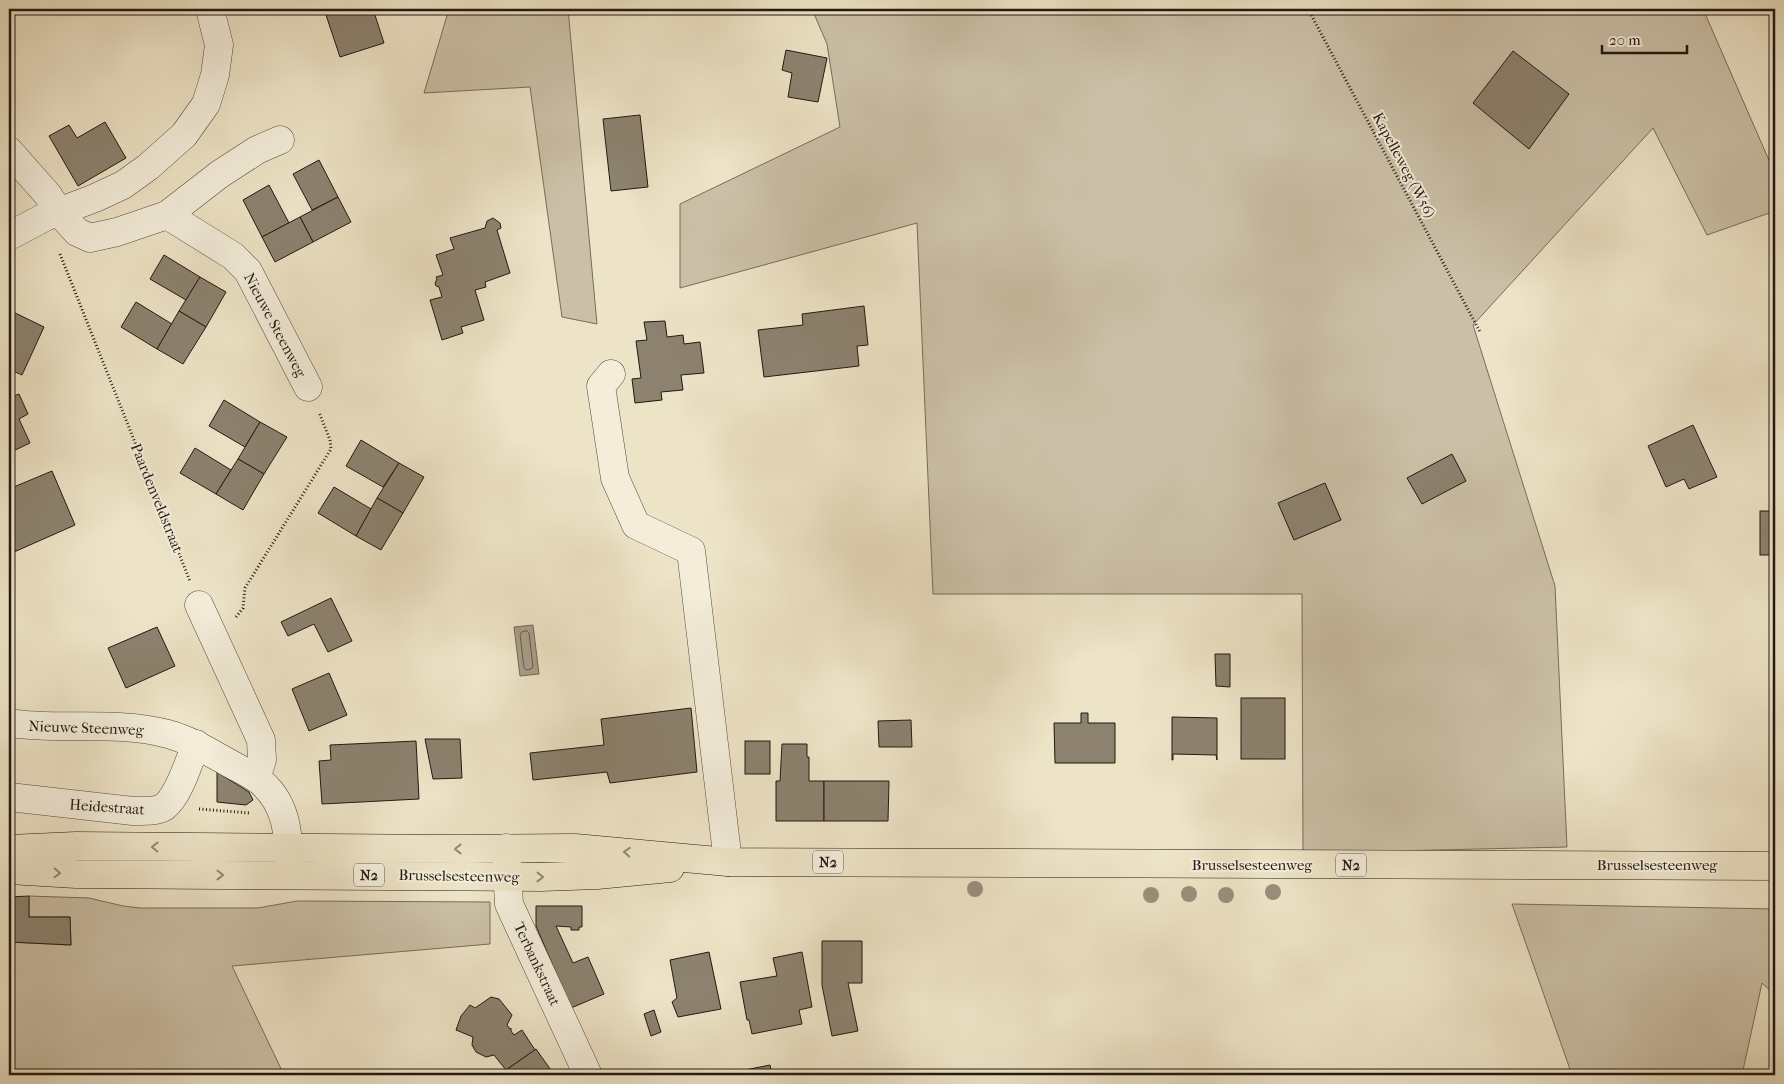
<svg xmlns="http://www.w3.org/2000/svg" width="1784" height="1084" viewBox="0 0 1784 1084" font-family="'IM FELL French Canon',serif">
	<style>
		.green { fill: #cbc0a7; stroke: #776c5c }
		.water { fill: #a89e88; stroke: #736858 }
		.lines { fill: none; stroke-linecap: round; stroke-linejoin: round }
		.shore { stroke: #665b4c; stroke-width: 1 }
		.building { fill: #8c826f; stroke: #231811 }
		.minor-casing { stroke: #564b3e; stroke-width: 29 }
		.major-casing { stroke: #231811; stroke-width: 29 }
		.path { stroke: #231811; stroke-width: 3; stroke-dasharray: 1 2.5; stroke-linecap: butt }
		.minor { stroke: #f3edda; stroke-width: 28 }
		.major { stroke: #ede3c6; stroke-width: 28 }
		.tree { fill: #998f7b }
		.oneway { stroke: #928875 }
		.labels { text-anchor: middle; stroke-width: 4; stroke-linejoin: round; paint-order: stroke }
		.shield { fill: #f3edda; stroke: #61584d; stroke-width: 1 }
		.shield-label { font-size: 14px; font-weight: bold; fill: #231811 }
		.street-label { font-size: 15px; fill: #231811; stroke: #f3edda }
	</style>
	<rect width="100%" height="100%" fill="#ede3c6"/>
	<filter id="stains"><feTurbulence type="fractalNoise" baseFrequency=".004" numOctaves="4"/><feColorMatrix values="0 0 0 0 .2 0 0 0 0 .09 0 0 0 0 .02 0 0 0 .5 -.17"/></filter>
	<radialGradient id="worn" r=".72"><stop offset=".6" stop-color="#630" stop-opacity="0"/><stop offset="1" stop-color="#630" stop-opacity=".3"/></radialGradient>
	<g class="green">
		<polygon points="449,9 568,9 597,324 562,317 530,87 424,93"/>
		<polygon points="812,9 1703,9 1775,174 1775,211 1707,235 1653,128 1473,325 1555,586 1567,847 1303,853 1302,594 933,594 917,223 680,288 680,204 840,127 827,44"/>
		<polygon points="29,896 89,898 123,906 140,908 258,908 297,901 490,902 490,944 232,966 284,1075 9,1075 9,942 71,945 70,917 29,917"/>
		<polygon points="1512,904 1775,909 1775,995 1762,983 1742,1075 1572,1075"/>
	</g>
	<polygon class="water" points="533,625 539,674 520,676 514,627"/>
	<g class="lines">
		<polygon class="shore" points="527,631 529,633 533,667 531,669 526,670 524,668 520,634 522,632"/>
	</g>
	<g class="building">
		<polygon points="324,9 373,9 384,43 340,57"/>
		<polygon points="786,50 827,58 818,102 788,97 792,73 782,70"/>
		<polygon points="1513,51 1569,94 1529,149 1473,103"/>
		<polygon points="640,115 648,187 611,191 603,119"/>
		<polygon points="105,122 126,158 78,186 49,136 69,125 77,138"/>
		<polygon points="319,160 338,197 312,210 293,174"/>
		<polygon points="269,185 289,223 262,237 243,200"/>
		<polygon points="338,197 351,222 313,242 300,217"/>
		<polygon points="300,217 313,242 275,262 262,237"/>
		<polygon points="493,218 500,223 501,228 497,230 510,273 485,282 486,287 475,290 484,320 461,327 463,333 442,340 430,300 442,297 439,287 436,286 435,283 437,279 436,277 443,275 436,255 454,249 450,238 485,228 487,221"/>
		<polygon points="164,255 200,277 186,300 150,279"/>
		<polygon points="200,277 226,292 206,327 179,311"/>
		<polygon points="136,302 172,324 157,349 121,327"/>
		<polygon points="864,306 868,345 857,346 859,366 764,377 758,330 803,325 802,314"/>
		<polygon points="9,310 44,327 22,375 9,369"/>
		<polygon points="179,311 206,327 183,364 157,349"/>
		<polygon points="665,321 667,337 683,335 684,344 700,342 704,373 681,375 683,390 661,392 662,400 635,403 632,379 641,378 636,341 647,340 644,322"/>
		<polygon points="19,394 28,414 19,419 30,443 9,453 9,398"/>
		<polygon points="224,400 260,422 245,447 209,426"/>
		<polygon points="260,422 287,437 264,474 238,459"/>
		<polygon points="1693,425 1717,477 1689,489 1684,479 1666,487 1648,446"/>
		<polygon points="361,440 399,463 383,487 346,466"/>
		<polygon points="195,448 231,470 216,494 180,473"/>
		<polygon points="1452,454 1466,481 1422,504 1407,478"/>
		<polygon points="238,459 264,474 243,510 216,494"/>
		<polygon points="399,463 424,477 403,513 377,498"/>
		<polygon points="52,471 75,525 14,552 9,541 9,489"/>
		<polygon points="1325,483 1341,520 1294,540 1278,503"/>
		<polygon points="334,487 371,509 356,536 318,513"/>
		<polygon points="377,498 403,513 381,550 356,536"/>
		<rect x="1760" y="511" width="15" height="44"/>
		<polygon points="331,598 352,641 328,652 314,624 288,636 281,622"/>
		<polygon points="157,627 175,666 126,688 108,648"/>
		<polygon points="1215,654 1230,654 1230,687 1216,686"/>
		<polygon points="329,673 347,715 309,731 292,689"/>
		<rect x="1241" y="698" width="44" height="61"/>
		<polygon points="691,708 697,772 610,783 607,772 533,780 530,753 604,745 601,719"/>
		<polygon points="1081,713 1088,713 1088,723 1115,723 1115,763 1055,763 1054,723 1081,723"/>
		<polygon points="1172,717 1217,718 1217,760 1216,755 1173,754 1173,760 1172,760"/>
		<polygon points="911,720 912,747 879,747 878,721"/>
		<polygon points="425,739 460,739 462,778 433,779"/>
		<polygon points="416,741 419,799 322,804 319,761 331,760 330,745"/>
		<rect x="745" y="741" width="25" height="33"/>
		<polygon points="782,744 807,744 807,757 809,757 809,781 824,781 824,821 776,821 776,781 780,781"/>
		<polygon points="217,772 249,792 253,800 246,805 217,802"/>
		<polygon points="824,781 889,781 888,821 824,821"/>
		<polygon points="29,896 29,917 70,917 71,945 9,942 9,897"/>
		<polygon points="536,906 582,906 582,927 579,927 579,930 571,930 571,927 556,926 573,963 588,957 604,994 571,1008 536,926"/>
		<polygon points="822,941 862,941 862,983 848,983 858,1031 832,1036 822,985"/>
		<polygon points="709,952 721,1009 678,1017 672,1002 677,998 670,960"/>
		<polygon points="802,952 812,1007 799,1010 802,1024 752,1034 749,1020 747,1020 740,982 777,976 773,958"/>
		<polygon points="491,997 499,999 512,1015 507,1025 510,1029 511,1028 511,1031 514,1035 522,1030 535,1050 506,1070 494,1055 486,1057 476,1052 472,1045 473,1037 456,1030 461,1016 470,1005 475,1008"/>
		<polygon points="654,1010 661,1032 651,1036 644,1014"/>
		<polygon points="536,1049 553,1073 549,1075 499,1075"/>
		<polygon points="770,1065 772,1075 746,1075 745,1070"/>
	</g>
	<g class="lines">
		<g class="minor-casing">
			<g id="minor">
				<polyline points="9,151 48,195 58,211 77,232 90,238 117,232 167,215 220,174 257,150 280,140"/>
				<polyline points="167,215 233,256 248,271 308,387"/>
				<polyline points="9,236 45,217 95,198 123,185 148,167 184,135 206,104 215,75 219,45 210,9"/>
				<polyline points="611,374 601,386 615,478 636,525 691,551 728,862"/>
				<polyline points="199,605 261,740 262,760 256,778"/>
				<path d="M9 723C61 731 116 720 168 734 190 740 209 752 229 763 238 768 248 773 256 778 288 801 289 836 289 871"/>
				<path d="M9 797 133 811C142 811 156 812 164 807 179 796 189 761 196 744"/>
				<polyline points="506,848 509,904 588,1075"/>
			</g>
		</g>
		<g class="major-casing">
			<g id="major">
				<polyline points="9,849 76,846 461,849 575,848 728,862 1775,866"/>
				<polyline points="9,870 76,874 541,877 597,875 670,868"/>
			</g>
		</g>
		<g class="path">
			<polyline points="1308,9 1480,332"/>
			<polyline points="60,254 190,581"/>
			<polyline points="236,617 243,608 245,588 331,449 330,440 319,412"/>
			<polyline points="199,809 250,813"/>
		</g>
		<use href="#minor" class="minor"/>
		<use href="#major" class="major"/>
	</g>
	<g class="tree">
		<circle cx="975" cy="889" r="8"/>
		<circle cx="1273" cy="892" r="8"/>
		<circle cx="1189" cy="894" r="8"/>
		<circle cx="1151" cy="895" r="8"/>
		<circle cx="1226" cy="895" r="8"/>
	</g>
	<defs><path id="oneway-chevron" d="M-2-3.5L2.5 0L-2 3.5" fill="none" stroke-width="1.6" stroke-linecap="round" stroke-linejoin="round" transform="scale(1.25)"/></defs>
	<g class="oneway">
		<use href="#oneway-chevron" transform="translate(155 847) rotate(-179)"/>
		<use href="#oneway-chevron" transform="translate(458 849) rotate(-180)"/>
		<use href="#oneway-chevron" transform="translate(627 852) rotate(-176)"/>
		<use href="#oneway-chevron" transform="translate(57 873) rotate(3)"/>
		<use href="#oneway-chevron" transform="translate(220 875)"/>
		<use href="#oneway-chevron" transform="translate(540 877)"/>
	</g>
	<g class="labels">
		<g class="shield">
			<rect x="813" y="850.5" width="30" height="23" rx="4"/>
			<rect x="1336" y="853.5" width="30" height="23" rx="4"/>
			<rect x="354" y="863.5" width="30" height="23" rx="4"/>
		</g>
		<g class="shield-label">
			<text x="828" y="867">N2</text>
			<text x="1351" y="870">N2</text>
			<text x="369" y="880">N2</text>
		</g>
		<g class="street-label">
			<text transform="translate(1404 165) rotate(62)" y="5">Kapelleweg (W56)</text>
			<text transform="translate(275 325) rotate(62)" y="5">Nieuwe Steenweg</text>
			<text transform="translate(157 498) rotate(68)" y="5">Paardenveldstraat</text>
			<text transform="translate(86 728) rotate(2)" y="5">Nieuwe Steenweg</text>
			<text transform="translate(107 807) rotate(4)" y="5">Heidestraat</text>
			<text x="1252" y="870">Brusselsesteenweg</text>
			<text x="1657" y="870">Brusselsesteenweg</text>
			<text transform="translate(459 876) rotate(1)" y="5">Brusselsesteenweg</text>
			<text transform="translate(537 964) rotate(65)" y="5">Terbankstraat</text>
		</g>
	</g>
	<rect width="1784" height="1084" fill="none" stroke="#ede3c6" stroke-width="30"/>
	<rect x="10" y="10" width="1764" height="1064" fill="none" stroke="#231811" stroke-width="2.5"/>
	<rect x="15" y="15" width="1754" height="1054" fill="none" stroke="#231811"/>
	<path d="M1602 45v8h85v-8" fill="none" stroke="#231811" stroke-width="2.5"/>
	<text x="1609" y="45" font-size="15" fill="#231811" stroke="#f3edda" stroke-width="4" paint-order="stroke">20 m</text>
	<rect width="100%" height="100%" filter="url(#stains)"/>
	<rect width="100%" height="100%" fill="url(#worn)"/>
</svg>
